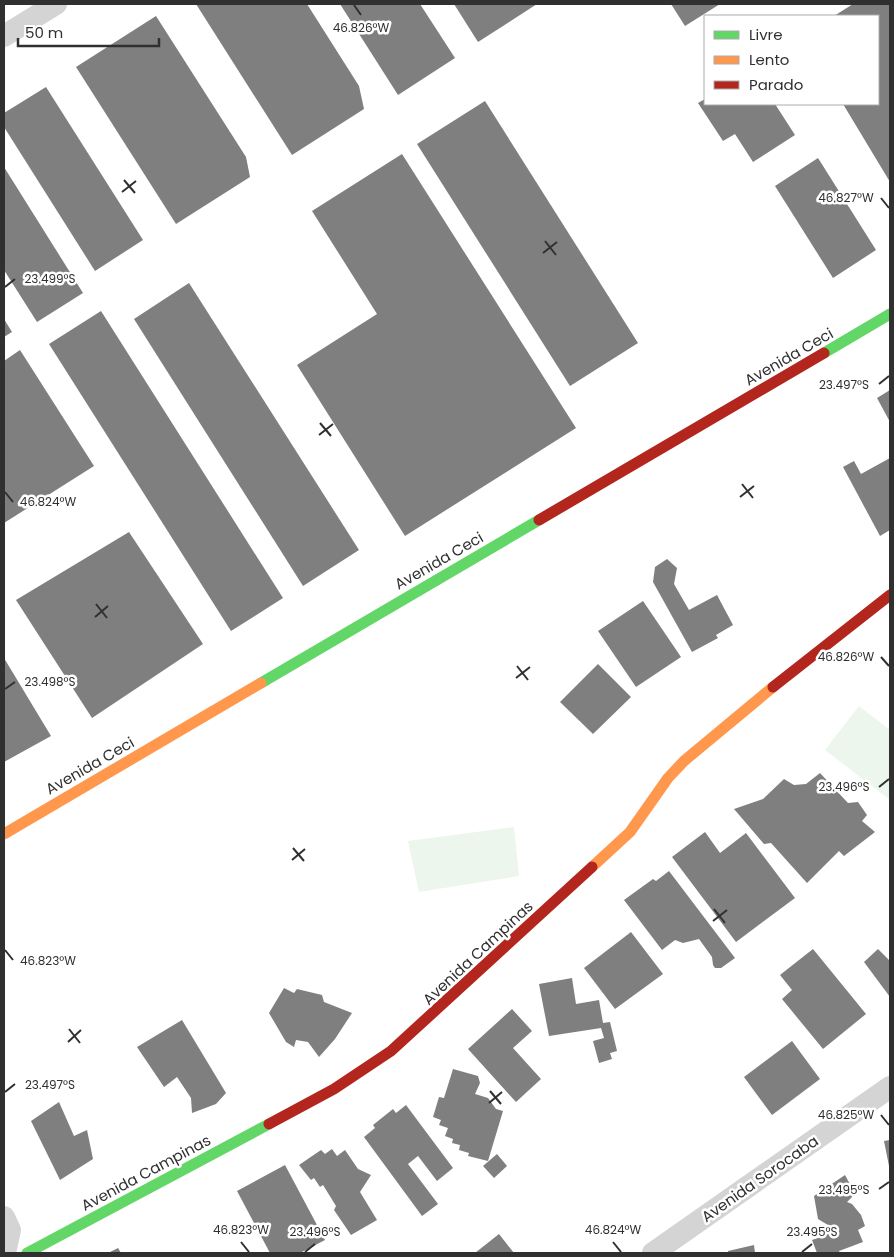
<svg xmlns="http://www.w3.org/2000/svg" width="894" height="1257" viewBox="0 0 894 1257" font-family="Poppins,sans-serif">
	<style>
		.green { fill: #edf6ec }
		.building { fill: #7f7f7f }
		.lines { fill: none; stroke-linecap: round; stroke-linejoin: round }
		.street { stroke: #d4d4d4; stroke-width: 22 }
		.fast { stroke: #63d668; stroke-width: 11 }
		.slow { stroke: #ff974d; stroke-width: 11 }
		.jam { stroke: #b3261e; stroke-width: 11 }
		.ticks { fill: none; stroke: #303030; stroke-width: 2 }
		.labels { text-anchor: middle; stroke-width: 5; stroke-linejoin: round; paint-order: stroke }
		.street-label { font-size: 15px; fill: #303030; stroke: #fff }
		.ticks-label { font-size: 12px; text-anchor: middle; fill: #303030; stroke: #fff; stroke-width: 5; stroke-linejoin: round; paint-order: stroke }
	</style>
	<rect width="100%" height="100%" fill="#fff"/>
	<g class="green">
		<polygon points="859,706 890,730 890,800 825,750"/>
		<polygon points="514,827 519,876 419,892 408,841"/>
	</g>
	<g class="building">
		<polygon points="196,4 307,4 359,86 364,109 292,155"/>
		<polygon points="340,4 420,4 455,58 398,95"/>
		<polygon points="454,4 537,4 478,42"/>
		<polygon points="671,4 720,4 685,26"/>
		<polygon points="853,4 890,4 890,182 843,104 878,104 878,16 834,16"/>
		<polygon points="156,16 246,157 250,177 176,224 76,67"/>
		<polygon points="46,87 143,240 95,271 4,127 4,113"/>
		<polygon points="705,99 705,104 775,104 795,135 753,162 735,134 723,141 698,103"/>
		<polygon points="485,101 638,343 570,386 417,144"/>
		<polygon points="402,154 576,428 405,536 297,365 377,314 312,211"/>
		<polygon points="818,158 876,250 833,278 775,186"/>
		<polygon points="4,167 83,293 37,322 4,270"/>
		<polygon points="189,283 359,550 303,586 134,319"/>
		<polygon points="101,311 283,598 231,631 49,344"/>
		<polygon points="4,319 12,332 4,337"/>
		<polygon points="20,350 94,466 4,523 4,361"/>
		<polygon points="890,390 890,422 877,398"/>
		<polygon points="890,458 890,530 880,536 843,467 854,461 861,474"/>
		<polygon points="129,532 203,644 92,718 16,600"/>
		<polygon points="667,559 677,568 674,584 689,610 717,595 733,625 716,635 718,638 692,652 653,582 655,567"/>
		<polygon points="643,601 681,657 636,687 598,631"/>
		<polygon points="4,658 51,736 4,762"/>
		<polygon points="598,664 631,697 593,734 560,702"/>
		<polygon points="820,773 848,803 858,802 867,815 862,821 875,832 844,856 839,851 807,883 771,843 764,844 734,809 763,799 784,779 794,785 806,784"/>
		<polygon points="705,832 720,853 746,833 795,898 736,942 672,857"/>
		<polygon points="669,871 735,958 721,968 715,968 713,965 712,957 699,939 683,943 675,940 662,950 624,900 653,879 656,881"/>
		<polygon points="631,932 663,974 615,1009 584,968"/>
		<polygon points="813,949 866,1014 823,1049 782,999 792,990 780,975"/>
		<polygon points="878,949 890,961 890,997 864,962"/>
		<polygon points="572,978 576,1004 599,1000 603,1023 610,1022 617,1051 610,1053 612,1059 599,1063 593,1041 604,1038 601,1028 549,1036 539,984"/>
		<polygon points="284,988 294,993 297,989 322,995 324,1002 352,1013 335,1039 319,1057 308,1042 296,1040 294,1047 286,1042 269,1013"/>
		<polygon points="512,1009 532,1031 513,1048 541,1079 516,1102 468,1049"/>
		<polygon points="182,1020 226,1093 216,1104 192,1113 191,1098 177,1077 164,1087 137,1047"/>
		<polygon points="792,1041 820,1079 772,1115 744,1077"/>
		<polygon points="453,1069 478,1076 480,1083 475,1094 488,1098 496,1109 503,1111 488,1161 468,1156 469,1153 459,1150 460,1145 452,1143 453,1139 445,1136 448,1128 439,1125 441,1120 433,1117 439,1097 444,1098"/>
		<polygon points="59,1102 74,1136 87,1130 93,1159 60,1180 31,1121"/>
		<polygon points="406,1105 453,1168 437,1181 418,1156 408,1164 438,1204 422,1216 364,1137 375,1128 373,1125 393,1109 396,1113"/>
		<polygon points="890,1140 890,1166 889,1166 884,1141"/>
		<polygon points="332,1149 337,1156 345,1150 358,1169 371,1175 360,1192 377,1220 351,1235 334,1210 336,1206 323,1185 320,1187 314,1178 311,1180 299,1165 321,1150 325,1154"/>
		<polygon points="497,1154 507,1166 494,1178 483,1166"/>
		<polygon points="285,1165 325,1240 300,1253 270,1253 237,1191"/>
		<polygon points="845,1175 853,1190 852,1197 847,1202 852,1204 861,1215 865,1226 858,1230 863,1242 839,1251 840,1253 817,1253 812,1240 821,1237 828,1225 818,1219 814,1196"/>
		<polygon points="499,1234 514,1253 475,1253"/>
		<polygon points="754,1245 755,1253 728,1253 728,1251"/>
		<polygon points="118,1248 121,1253 108,1253"/>
	</g>
	<g class="lines">
		<g class="street">
			<polyline points="4,36 56,4"/>
			<polyline points="4,1217 10,1230 5,1253"/>
			<polyline points="653,1253 890,1087"/>
		</g>
		<g class="fast">
			<polyline points="824,353 890,314"/>
			<polyline points="261,683 539,520"/>
			<polyline points="27,1253 269,1124"/>
		</g>
		<g class="slow">
			<polyline points="4,834 261,683"/>
			<polyline points="592,867 630,832 668,778 684,761 773,687"/>
		</g>
		<g class="jam">
			<polyline points="539,520 824,353"/>
			<polyline points="773,687 890,595"/>
			<polyline points="269,1124 334,1089 391,1051 592,867"/>
		</g>
	</g>
	<path class="ticks" d="M354 5 361 15M124 180 135 193M122 192 136 181M881 198 889 208M545 241 556 255M543 253 557 242M5 287 15 279M879 384 889 376M320 423 331 436M319 435 333 424M742 484 753 498M5 492 13 502M740 497 754 486M96 604 107 618M95 617 108 606M881 657 889 666M517 666 528 680M516 678 530 667M5 689 15 682M879 787 889 779M293 848 304 861M292 860 305 849M714 909 725 923M713 921 727 910M5 950 13 960M69 1029 80 1043M68 1042 81 1030M490 1091 501 1104M5 1092 15 1084M489 1103 502 1092M881 1115 889 1125M879 1189 889 1182M241 1242 249 1252M613 1242 621 1252M305 1252 315 1244M802 1252 812 1244"/>
	<g class="labels">
		<g class="street-label">
			<text transform="translate(789 357) rotate(-30)" y="5">Avenida Ceci</text>
			<text transform="translate(439 561) rotate(-30)" y="5">Avenida Ceci</text>
			<text transform="translate(90 766) rotate(-30)" y="5">Avenida Ceci</text>
			<text transform="translate(478 953) rotate(-43)" y="5">Avenida Campinas</text>
			<text transform="translate(146 1173) rotate(-28)" y="5">Avenida Campinas</text>
			<text transform="translate(760 1179) rotate(-35)" y="5">Avenida Sorocaba</text>
		</g>
	</g>
	<g class="ticks-label">
		<text x="361" y="32">46.826°W</text>
		<text x="846" y="202">46.827°W</text>
		<text x="50" y="283">23.499°S</text>
		<text x="844" y="389">23.497°S</text>
		<text x="48" y="506">46.824°W</text>
		<text x="846" y="661">46.826°W</text>
		<text x="50" y="686">23.498°S</text>
		<text x="844" y="791">23.496°S</text>
		<text x="48" y="965">46.823°W</text>
		<text x="50" y="1089">23.497°S</text>
		<text x="846" y="1119">46.825°W</text>
		<text x="844" y="1194">23.495°S</text>
		<text x="241" y="1234">46.823°W</text>
		<text x="613" y="1234">46.824°W</text>
		<text x="315" y="1236">23.496°S</text>
		<text x="812" y="1236">23.495°S</text>
	</g>
	<rect width="894" height="1257" fill="none" stroke="#303030" stroke-width="10"/>
	<rect x="704" y="15" width="175" height="90" fill="#ffffff" stroke="#acacac"/>
	<rect x="714" y="31" width="25" height="8" fill="#63d668" stroke="#acacac"/>
	<text x="749" y="40" font-size="15" fill="#303030">Livre</text>
	<rect x="714" y="56" width="25" height="8" fill="#ff974d" stroke="#acacac"/>
	<text x="749" y="65" font-size="15" fill="#303030">Lento</text>
	<rect x="714" y="81" width="25" height="8" fill="#b3261e" stroke="#acacac"/>
	<text x="749" y="90" font-size="15" fill="#303030">Parado</text>
	<path d="M18 38v8h141v-8" fill="none" stroke="#303030" stroke-width="2.5"/>
	<text x="25" y="38" font-size="15" fill="#303030" stroke="#ffffff" stroke-width="4" paint-order="stroke">50 m</text>
</svg>
